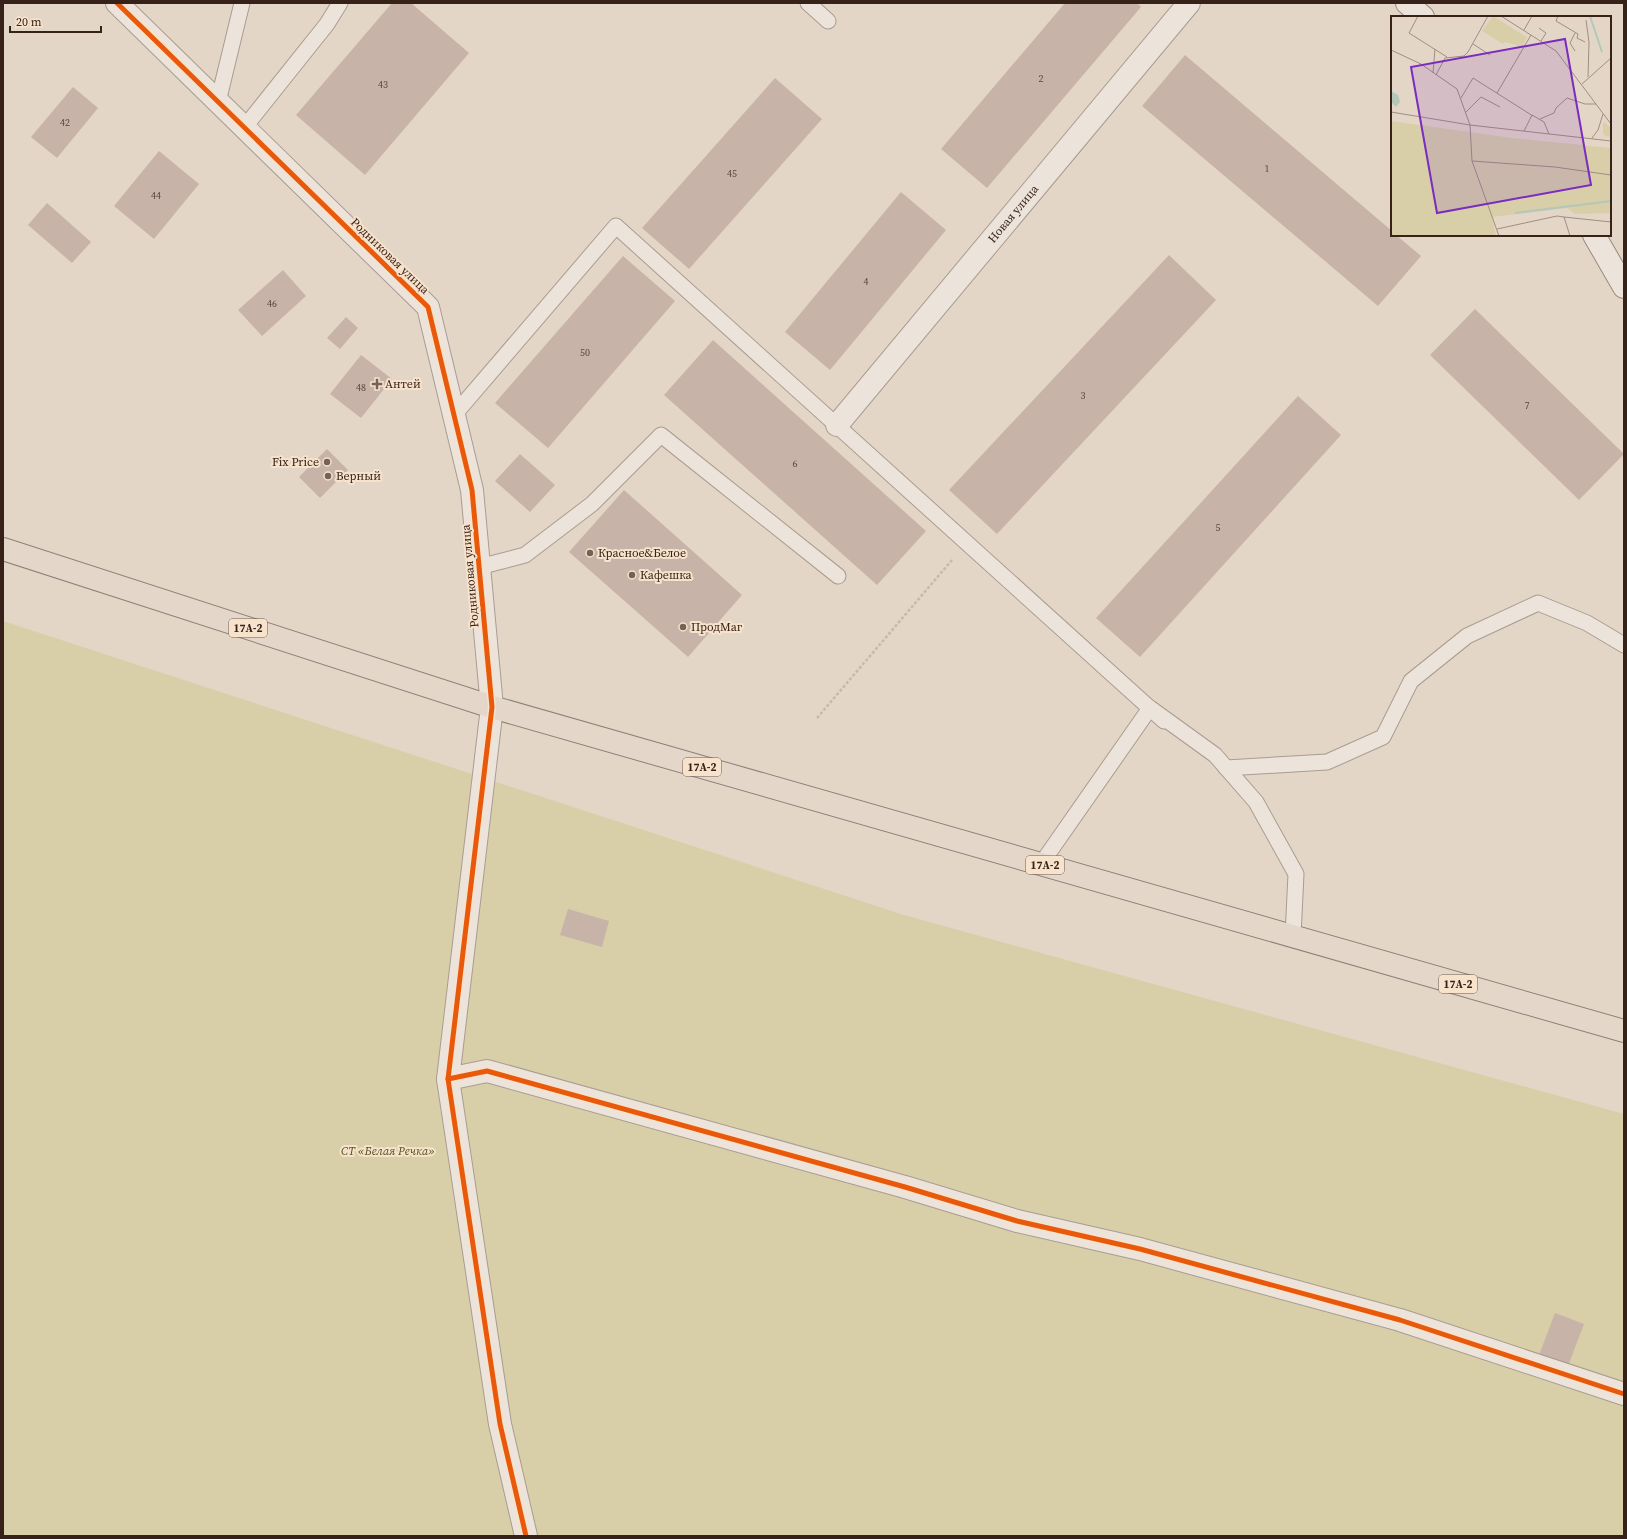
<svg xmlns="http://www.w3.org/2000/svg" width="1627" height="1539" viewBox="0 0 1627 1539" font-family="'Source Serif 4',serif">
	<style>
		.green { fill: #d8cfa8 }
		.building { fill: #c8b3a8 }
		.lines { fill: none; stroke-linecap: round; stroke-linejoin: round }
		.lane-casing { stroke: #a99c91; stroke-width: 17 }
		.street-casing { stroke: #a99c91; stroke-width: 24 }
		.secondary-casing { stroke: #988b81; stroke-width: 24 }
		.primary-casing { stroke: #8e8178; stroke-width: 24 }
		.path { stroke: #c4b9b1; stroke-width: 2.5; stroke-dasharray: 3 2; stroke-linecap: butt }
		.lane { stroke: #ece3da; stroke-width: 15 }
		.street { stroke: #ece3da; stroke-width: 22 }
		.secondary { stroke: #ece3da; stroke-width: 22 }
		.primary { stroke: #e4d7ca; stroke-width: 22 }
		.cycleway-casing { stroke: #f7e2cb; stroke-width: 8 }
		.cycleway { stroke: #e8590c; stroke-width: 5 }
		.poi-dot { fill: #746157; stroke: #f7e2cb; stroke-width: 1.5 }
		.labels { text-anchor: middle; stroke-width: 4; stroke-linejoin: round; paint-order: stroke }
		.number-label { font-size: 10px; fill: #5b463e }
		.shield { fill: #f7e2cb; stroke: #715c4f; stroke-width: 1 }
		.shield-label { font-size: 11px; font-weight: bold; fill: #37221a }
		.street-label { font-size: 12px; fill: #37221a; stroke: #f7e2cb }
		.poi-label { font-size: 12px; fill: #37221a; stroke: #f7e2cb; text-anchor: start }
		.park-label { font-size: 12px; font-style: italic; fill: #52551f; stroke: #f7e2cb }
		.inset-river { fill: none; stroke: #b4c7b8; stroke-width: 2 }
		.inset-road { fill: none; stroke: #9f8e82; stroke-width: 1 }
		.view { fill: #7b2cbf; fill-opacity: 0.15; stroke: #7b2cbf; stroke-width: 2 }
		.inset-edge { fill: none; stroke: #37221a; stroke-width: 2 }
	</style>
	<rect width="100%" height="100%" fill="#e4d6c7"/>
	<polygon class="green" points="3,621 904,915 1624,1114 1624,1536 3,1536"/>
	<g class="building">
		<polygon points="392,3 411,3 469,53 365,175 296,115"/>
		<polygon points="1065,3 1137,3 1141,7 987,188 941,149"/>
		<polygon points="1185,55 1392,231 1392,235 1396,235 1421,256 1378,306 1142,106"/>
		<polygon points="775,78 822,119 689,269 642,228"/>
		<polygon points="73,87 98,108 57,158 31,137"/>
		<polygon points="159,151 199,184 154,239 114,206"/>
		<polygon points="901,192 946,230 830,370 785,332"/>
		<polygon points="47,203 91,242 72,263 28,225"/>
		<polygon points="1169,255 1216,300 997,534 949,490"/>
		<polygon points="623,256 675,301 548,448 495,403"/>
		<polygon points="283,270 306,296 262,336 238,310"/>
		<polygon points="1475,309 1624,454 1579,500 1430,355"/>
		<polygon points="346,317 358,328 340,349 327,338"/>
		<polygon points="713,340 926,531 877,585 664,395"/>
		<polygon points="361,355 392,379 361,418 330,394"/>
		<polygon points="1298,396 1341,435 1140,657 1096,618"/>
		<polygon points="327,449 348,470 320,498 299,477"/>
		<polygon points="520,454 555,485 530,512 495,481"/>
		<polygon points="624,490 742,595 688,657 569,552"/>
		<polygon points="568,909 609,921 602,947 560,935"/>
		<polygon points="1555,1313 1584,1324 1568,1366 1539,1355"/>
	</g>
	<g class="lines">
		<g class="lane-casing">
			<g id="lane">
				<polyline points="808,3 828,21"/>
				<polyline points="218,102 242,3"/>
				<polyline points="244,128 327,24 340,3"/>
				<polyline points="454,415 616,226 1164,721"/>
				<polyline points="479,567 525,555 592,504 661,435 838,576"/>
				<polyline points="1226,768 1327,762 1383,737 1411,681 1467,636 1538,603 1587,623 1624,645"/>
				<polyline points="1041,864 1150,708 1215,755 1256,802 1296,874 1293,936"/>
			</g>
		</g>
		<g class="street-casing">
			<g id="street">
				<polyline points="117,3 428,307 472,490 492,707 448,1079 500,1424 526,1536"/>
				<path id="s1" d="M837 425 1189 3"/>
				<polyline points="448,1079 487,1071 905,1187 1017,1221 1140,1249 1400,1320 1624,1394"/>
			</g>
		</g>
		<g class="secondary-casing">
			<g id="secondary">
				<polyline points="1407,3 1423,17"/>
				<polyline points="1594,235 1624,287"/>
			</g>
		</g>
		<g class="primary-casing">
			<polyline id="primary" points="3,549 492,707 1624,1031"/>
		</g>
		<polyline class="path" points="817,718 952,560"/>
		<use href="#lane" class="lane"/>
		<use href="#street" class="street"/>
		<use href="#secondary" class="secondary"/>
		<use href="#primary" class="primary"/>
		<g class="cycleway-casing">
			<g id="cycleway">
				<polyline points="117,3 428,307 472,490 492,707 448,1079 500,1424 526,1536"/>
				<polyline points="448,1079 487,1071 905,1187 1017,1221 1140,1249 1400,1320 1624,1394"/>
			</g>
		</g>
		<use href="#cycleway" class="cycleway"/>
	</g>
	<g class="poi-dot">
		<path d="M375 378h4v4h4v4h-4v4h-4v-4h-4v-4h4z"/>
		<circle cx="327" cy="462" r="4"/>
		<circle cx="328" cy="476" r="4"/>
		<circle cx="590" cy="553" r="4"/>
		<circle cx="632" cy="575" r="4"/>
		<circle cx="683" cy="627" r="4"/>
	</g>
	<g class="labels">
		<g class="number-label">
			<text x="1041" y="82">2</text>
			<text x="383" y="88">43</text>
			<text x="65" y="126">42</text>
			<text x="1267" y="172">1</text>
			<text x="732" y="177">45</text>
			<text x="156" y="199">44</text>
			<text x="866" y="285">4</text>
			<text x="272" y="307">46</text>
			<text x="585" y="356">50</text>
			<text x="361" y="391">48</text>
			<text x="1083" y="399">3</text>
			<text x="1527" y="409">7</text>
			<text x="795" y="467">6</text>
			<text x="1218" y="531">5</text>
		</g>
		<g class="shield">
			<rect x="229" y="619" width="38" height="18" rx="3"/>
			<rect x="683" y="758" width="38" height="18" rx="3"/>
			<rect x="1026" y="856" width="38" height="18" rx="3"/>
			<rect x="1439" y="975" width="38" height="18" rx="3"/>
		</g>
		<g class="shield-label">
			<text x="248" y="632">17А-2</text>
			<text x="702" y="771">17А-2</text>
			<text x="1045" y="869">17А-2</text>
			<text x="1458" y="988">17А-2</text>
		</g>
		<g class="street-label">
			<text dy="4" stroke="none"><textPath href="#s1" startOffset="275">Новая улица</textPath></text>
			<text transform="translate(390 256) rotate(44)" y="4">Родниковая улица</text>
			<text transform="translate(470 576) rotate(-95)" y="4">Родниковая улица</text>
		</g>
		<g class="poi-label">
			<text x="385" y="388">Антей</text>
			<text x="319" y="466" text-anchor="end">Fix Price</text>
			<text x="336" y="480">Верный</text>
			<text x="598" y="557">Красное&amp;Белое</text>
			<text x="640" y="579">Кафешка</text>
			<text x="691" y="631">ПродМаг</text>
		</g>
		<g class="park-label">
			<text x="388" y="1155">СТ «Белая Речка»</text>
		</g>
	</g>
	<g transform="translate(1391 16)">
		<rect width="220" height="220" fill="#e4d6c7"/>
		<path d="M102 0 136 21 131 31 114 26 112 28 91 15ZM0 105 121 122 220 132V197L184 198 176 192 101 201 105 220H0ZM214 106 220 113V121L214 120 212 117V108Z" fill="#d8cfa8"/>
		<path d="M0 75 7 79 9 86 5 91 0 86Z" fill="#b4c7b8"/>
		<path class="inset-river" d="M199 0 211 36M124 197 220 185"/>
		<path class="inset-road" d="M27 0 18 17 56 41M110 0 165 35 220 108M167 0 165 5 187 18 186 22 194 26M195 4 198 26 197 61M148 12 155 17 150 25M133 14 141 0M82 28 99 39M0 34 30 48 66 73 79 109 81 145 108 220M184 35 179 27 184 17M42 57 44 33M45 59 54 42 73 40 77 36 97 0M191 68 220 42M106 77 140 19M70 82 82 62 142 100M0 96 79 109 220 125M75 96 90 81 109 91M149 103 163 97 165 92 176 82 194 88H205M133 115 141 99 153 106 158 118M201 122 207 114 212 98M81 145 164 151 220 159M173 201 220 206M106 213 166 200 173 201 179 220"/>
		<path class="view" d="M174 23 200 169 46 197 20 51Z"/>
		<rect width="220" height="220" class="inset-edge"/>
	</g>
	<rect width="1627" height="1539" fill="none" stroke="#37221a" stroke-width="8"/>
	<path d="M10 26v6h91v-6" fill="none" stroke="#37221a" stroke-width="2"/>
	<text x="16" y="26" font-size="12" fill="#37221a" stroke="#f7e2cb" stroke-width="3" paint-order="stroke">20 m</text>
</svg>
